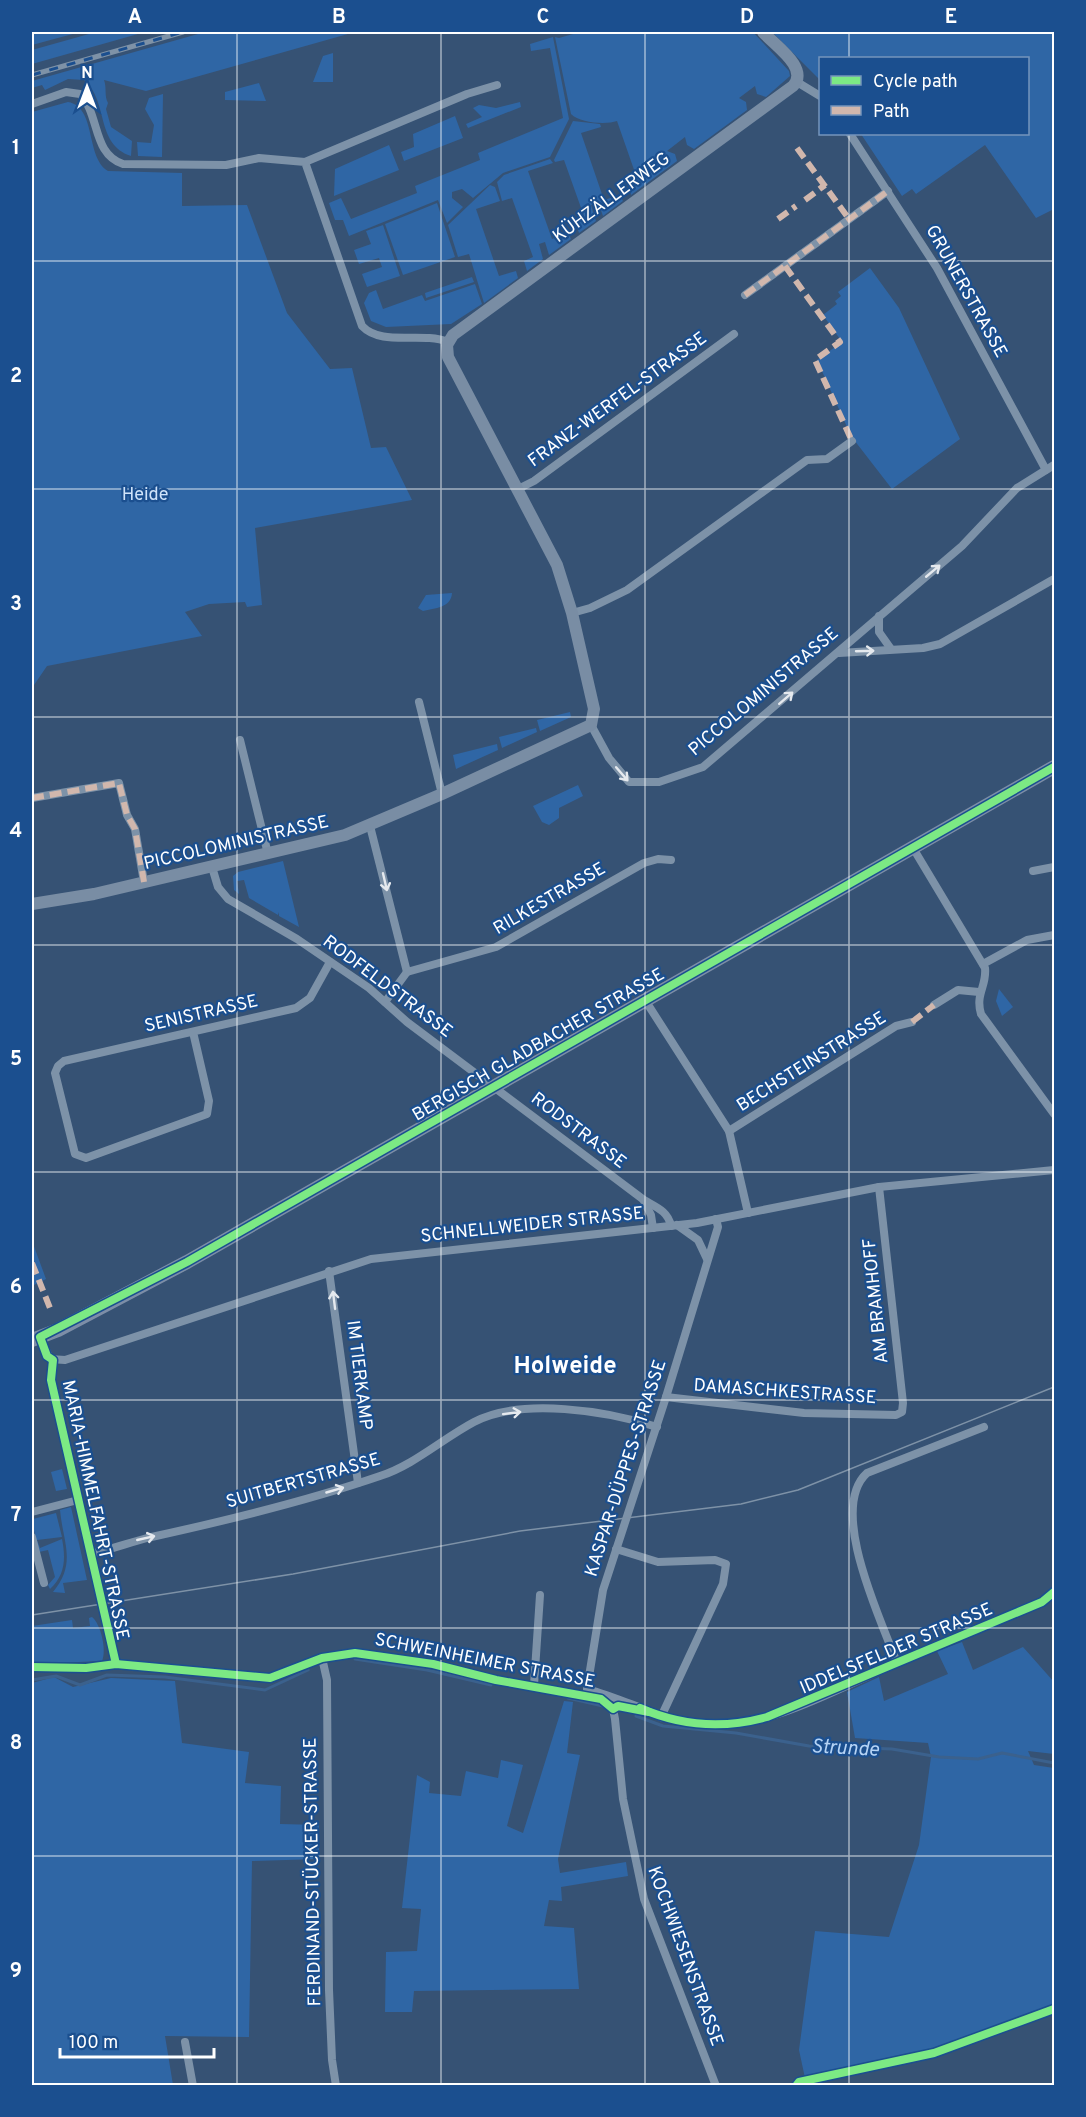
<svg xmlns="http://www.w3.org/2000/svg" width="1086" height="2117" viewBox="0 0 1086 2117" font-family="Overpass,sans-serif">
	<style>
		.green { fill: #2f66a5 }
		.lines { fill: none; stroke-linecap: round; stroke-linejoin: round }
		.stream { stroke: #3b618d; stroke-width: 3 }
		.street { stroke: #7d92a8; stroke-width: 8 }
		.secondary { stroke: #798da4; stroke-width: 12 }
		.primary { stroke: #7d8ea7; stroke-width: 14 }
		.tram { stroke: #7e92a7; stroke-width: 1.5 }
		.rail-casing { stroke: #7e92a7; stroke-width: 5 }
		.rail { stroke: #1b4f8f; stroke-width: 3; stroke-dasharray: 9; stroke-linecap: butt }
		.quiet { stroke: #d1b7ad; stroke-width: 6; stroke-dasharray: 12 6; stroke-linecap: butt }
		.cycleway-casing { stroke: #1b4f8f; stroke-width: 11 }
		.cycleway { stroke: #7ce984; stroke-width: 8 }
		.oneway { stroke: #e5e9ee }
		.grid { fill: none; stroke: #fff; stroke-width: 1.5; stroke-opacity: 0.55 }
		.labels { text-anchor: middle; stroke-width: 4.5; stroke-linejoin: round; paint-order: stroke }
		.street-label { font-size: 18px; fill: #fff; stroke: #1b4f8f }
		.park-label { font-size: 18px; fill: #cfe3fa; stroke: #1b4f8f }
		.water-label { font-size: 20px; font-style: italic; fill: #b5d3f5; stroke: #1b4f8f }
		.district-label { font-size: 24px; font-weight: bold; fill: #fff; stroke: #1b4f8f }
		.neatline { fill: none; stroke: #fff; stroke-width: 2 }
		.grid-label { font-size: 20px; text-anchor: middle; font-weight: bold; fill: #fff }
	</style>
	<rect width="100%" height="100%" fill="#365274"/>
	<g class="green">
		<polygon points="32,32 80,32 32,45"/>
		<polygon points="96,32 145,32 32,64 32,50"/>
		<path d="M205 32H355L146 91 104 80C107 88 104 96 108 103L106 109 111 127 132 141 131 156C95 144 109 101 84 80L68 79 45 90 42 85 32 88V81Z"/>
		<path d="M572 32H753L789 71 790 76 766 97 757 94 755 86 739 98 746 102 747 110 694 149 687 145 685 137 667 151 675 154 677 161 631 195 630 189 639 184 617 121C606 125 580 123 571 114L555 37 559 38 573 34Z"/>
		<polygon points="772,32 1054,32 1054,209 1036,218 985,145 916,194 912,189 902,196 861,134 1028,134 1028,58 820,58 820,80"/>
		<polygon points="553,37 569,119 550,157 503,173 473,198 462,189 452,192 452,198 463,207 447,223 438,200 349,236 343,220 335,220 329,203 341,198 351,219 417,193 415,186 480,160 478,153 563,118 550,48 531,51 530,44"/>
		<polygon points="333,53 333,82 313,82 323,56"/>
		<polygon points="259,83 266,101 225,100 225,92"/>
		<polygon points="163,94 162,157 138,156 137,142 151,143 154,125 145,109 149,98"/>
		<path d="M68 102C97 107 85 157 108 171L182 173V206L247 205 287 313 330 369 352 368 371 448 386 447 412 500 255 528 262 605 247 607 245 602 209 604 185 612 202 636 47 666 32 688V112Z"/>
		<polygon points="520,102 521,107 468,128 466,124 482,117 473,108 479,105 496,108"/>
		<polygon points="455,116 463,138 404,161 401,152 414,147 413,134"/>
		<polygon points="573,121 600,124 601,127 581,133 604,200 620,195 623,201 603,216 598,202 591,205 596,221 579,233 576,224 585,219 564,160 555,162 554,160"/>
		<polygon points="389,145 399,170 334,196 335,169"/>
		<polygon points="550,159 553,163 528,171 552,239 568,233 571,239 549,255 545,242 539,244 543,259 527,271 524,261 533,257 512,198 502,201 497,182 504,175"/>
		<polygon points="490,185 495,187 500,201 476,209 499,276 516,271 518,278 484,303 469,254 458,257 448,225"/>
		<polygon points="437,203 455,257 403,275 385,224"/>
		<polygon points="383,225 400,276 367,287 362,274 382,267 379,258 359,264 354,250 371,244 366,231"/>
		<polygon points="870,268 899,308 960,439 892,489 851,436 817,360 842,342 823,315 837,304 835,301 841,296 838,292"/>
		<polygon points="472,277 474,282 426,298 425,293"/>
		<polygon points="475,284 482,304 451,324 386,327 371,321 364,303 369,293 376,290 383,309 422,295 425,301"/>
		<path d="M452 593C451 608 435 608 423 611L418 608 426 595Z"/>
		<polygon points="570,712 571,717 540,731 537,720"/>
		<polygon points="536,728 537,732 502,748 499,737"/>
		<polygon points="497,744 498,750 456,769 453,755"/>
		<polygon points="578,785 583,796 559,808 559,818 549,825 542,822 533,806"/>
		<polygon points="283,861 299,927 279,916 279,912 278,915 249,898 244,880 237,881 239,894 234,890 233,876 238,872"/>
		<polygon points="999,989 1013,1007 1002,1016 996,1001"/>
		<polygon points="32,1241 46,1279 32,1286"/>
		<polygon points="62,1469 67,1489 56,1491 51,1472"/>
		<path d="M71 1507 87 1580 63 1583 65 1593 53 1592C77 1563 63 1543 60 1510Z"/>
		<path d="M56 1513 62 1537 37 1540 40 1548 62 1539C66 1559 65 1575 50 1589L48 1585 55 1577 48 1550 39 1552 32 1522 33 1519Z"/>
		<path d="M92 1617C101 1624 107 1651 102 1661L32 1664V1626L72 1620 73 1628 90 1626 89 1618Z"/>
		<polygon points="962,1642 973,1670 1023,1647 1054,1682 1054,1754 1028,1751 1034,1765 1054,1768 1054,2007 933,2051 805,2078 799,2050 815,1931 889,1937 919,1845 931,1757 928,1743 855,1738 847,1692 879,1677 884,1701 948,1674 937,1651"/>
		<polygon points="54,1677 73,1687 111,1678 175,1681 182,1743 249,1752 245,1783 281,1786 280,1824 319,1825 319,1859 252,1861 249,2037 165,2036 173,2085 32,2085 32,1683"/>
		<polygon points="564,1701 573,1702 567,1753 580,1755 558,1859 560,1873 626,1862 628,1876 561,1887 562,1901 549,1900 544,1926 574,1928 579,1989 414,1991 412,2012 385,2012 386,1952 417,1951 421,1909 402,1908 417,1775 430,1782 429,1793 461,1796 466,1771 498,1778 501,1760 523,1765 507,1826 523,1833"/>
	</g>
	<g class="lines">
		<g class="stream">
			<polyline points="355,1659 427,1670 491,1685"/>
			<polyline points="32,1680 56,1676 80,1685 107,1675 165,1677 265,1690 308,1670"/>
			<polyline points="568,1698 603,1706"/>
			<polyline points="636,1716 663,1726 736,1733 809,1746 892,1749 939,1757 978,1759 1002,1753 1054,1763"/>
		</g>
		<g class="street">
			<polyline points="797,82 820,96"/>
			<path d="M32 104 66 92 80 94C100 114 92 154 123 164L226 165 259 158 305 162 362 326C382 347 421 331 448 342"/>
			<polyline points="850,134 937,268 1046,470"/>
			<polyline points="305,162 467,94 497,85"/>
			<polyline points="745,295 888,191"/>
			<polyline points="518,489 534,481 734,334"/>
			<polyline points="572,613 590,608 627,590 807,460 827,459 852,441"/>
			<polyline points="879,616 879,632 891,649"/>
			<polyline points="839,653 923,648 940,644 1054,579"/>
			<polyline points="419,702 442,794"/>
			<polyline points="591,725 609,758 629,782 659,782 703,767 962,546 1017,488 1054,465"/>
			<polyline points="240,740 268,854"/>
			<polyline points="32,798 119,783 127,815 135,829 144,882"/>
			<polyline points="370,826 407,972"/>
			<path d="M913 848 985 968C987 986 975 994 981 1014L1054 1114"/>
			<path d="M212 867 218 887 228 899 297 939 369 988 407 1022 644 1200C656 1207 668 1211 671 1226"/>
			<polyline points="1033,871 1054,867"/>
			<polyline points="983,964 1027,940 1054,935"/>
			<polyline points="645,1000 729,1131 748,1213"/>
			<polyline points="385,1002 407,972 496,947 644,863 658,859 671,860"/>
			<polyline points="934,1005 958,990 979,992"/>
			<polyline points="193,1032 209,1101 207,1114 86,1158 75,1154 55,1073 58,1066 64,1061 296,1008 310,998 330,962"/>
			<polyline points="729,1131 896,1026 912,1022"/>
			<polyline points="644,1201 651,1215 653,1228"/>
			<path d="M716 1219 718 1227 666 1397 603 1590 587 1689C629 1700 665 1723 709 1725 771 1727 831 1692 886 1668 938 1646 990 1624 1042 1602L1054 1592"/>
			<polyline points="677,1225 698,1240 707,1259"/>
			<polyline points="329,1271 358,1483"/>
			<polyline points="40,1337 50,1359 65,1360 371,1259 697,1223 879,1187 1054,1170"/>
			<polyline points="53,1360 51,1380 116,1664 270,1678 322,1658 355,1653 433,1664 496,1680 601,1699 613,1709 615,1719 623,1799 644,1899 716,2086"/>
			<polyline points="666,1397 804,1413 896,1415 902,1412 903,1403 879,1187"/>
			<polyline points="32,1512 78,1500"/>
			<polyline points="32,1537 44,1583"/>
			<polyline points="616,1549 658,1562 715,1560 726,1564 723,1584 661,1717"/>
			<path d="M90 1554C109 1550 128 1543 147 1538 225 1521 304 1502 380 1476 414 1465 442 1439 474 1422 521 1397 608 1411 657 1427"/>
			<polyline points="322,1658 327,1680 329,1990 332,2060 336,2086"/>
			<path d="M897 1663C882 1622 827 1509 867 1473L984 1427"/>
			<polyline points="534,1685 540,1595"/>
			<polyline points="185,2042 193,2086"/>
		</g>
		<path class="secondary" d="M32 904 94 894 345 835 442 794 591 725 594 709 572 613 557 565 448 357 447 345 453 335 793 86C810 68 774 45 763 32"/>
		<polyline class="primary" points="32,1340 58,1330 187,1262 1054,767"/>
		<polyline class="tram" points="32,1615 293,1574 520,1531 741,1504 798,1490 1054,1387"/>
		<g class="rail-casing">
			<polyline id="rail" points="32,75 183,32"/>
		</g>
		<use href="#rail" class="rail"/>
		<g class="quiet">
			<polyline points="797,148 849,219"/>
			<polyline points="805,200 825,185"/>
			<polyline points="778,219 796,206"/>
			<polyline points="785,266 840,342 815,360 852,441"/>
			<polyline points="745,295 888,191"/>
			<polyline points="32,798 119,783 127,815 135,829 144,882"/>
			<polyline points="912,1022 934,1005"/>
			<polyline points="32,1263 52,1313"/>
		</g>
		<g class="cycleway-casing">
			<g id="cycleway">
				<polyline points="116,1664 51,1380 53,1360 47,1356 40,1337 187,1262 1054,767"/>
				<polyline points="32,1667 86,1668 116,1664 270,1678 322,1658 355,1653 433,1664 496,1680 601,1699 613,1709 618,1706 649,1712"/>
				<path d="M640 1708C681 1726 724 1729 767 1717L1042 1602 1054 1592"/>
				<polyline points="796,2086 799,2082 934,2053 1054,2009"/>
			</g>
		</g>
		<use href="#cycleway" class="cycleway"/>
	</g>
	<defs><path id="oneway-shaft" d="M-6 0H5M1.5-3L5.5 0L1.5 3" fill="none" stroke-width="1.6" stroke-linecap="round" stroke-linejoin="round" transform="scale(1.5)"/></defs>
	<g class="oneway">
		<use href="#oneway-shaft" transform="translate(933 571) rotate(-40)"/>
		<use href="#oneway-shaft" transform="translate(865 651) rotate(-2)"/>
		<use href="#oneway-shaft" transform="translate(786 698) rotate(-41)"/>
		<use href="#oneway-shaft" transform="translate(622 774) rotate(49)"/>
		<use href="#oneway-shaft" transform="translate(385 882) rotate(77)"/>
		<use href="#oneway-shaft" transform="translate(334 1300) rotate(-97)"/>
		<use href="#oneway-shaft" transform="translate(512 1413) rotate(-7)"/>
		<use href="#oneway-shaft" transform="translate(335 1490) rotate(-16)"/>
		<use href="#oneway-shaft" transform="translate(146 1538) rotate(-13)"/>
	</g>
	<path class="grid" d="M237 32V2086M441 32V2086M645 32V2086M849 32V58M849 134V2086M32 261H1054M32 489H1054M32 717H1054M32 945H1054M32 1172H1054M32 1400H1054M32 1628H1054M32 1856H1054"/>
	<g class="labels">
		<g class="street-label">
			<text transform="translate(611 197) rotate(-36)" y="6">KÜHZÄLLERWEG</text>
			<text transform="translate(967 291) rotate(61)" y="6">GRUNERSTRASSE</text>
			<text transform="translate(617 399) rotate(-36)" y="6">FRANZ-WERFEL-STRASSE</text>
			<text transform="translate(763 691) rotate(-40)" y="6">PICCOLOMINISTRASSE</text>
			<text transform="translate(236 842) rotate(-13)" y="6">PICCOLOMINISTRASSE</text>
			<text transform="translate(549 898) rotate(-30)" y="6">RILKESTRASSE</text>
			<text transform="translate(388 986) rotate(37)" y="6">RODFELDSTRASSE</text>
			<text transform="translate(201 1013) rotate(-13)" y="6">SENISTRASSE</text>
			<text transform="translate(538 1044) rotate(-30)" y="6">BERGISCH GLADBACHER STRASSE</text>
			<text transform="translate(811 1061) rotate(-32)" y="6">BECHSTEINSTRASSE</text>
			<text transform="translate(579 1130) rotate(37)" y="6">RODSTRASSE</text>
			<text transform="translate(532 1224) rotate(-6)" y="6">SCHNELLWEIDER STRASSE</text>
			<text transform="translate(875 1301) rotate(-96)" y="6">AM BRAMHOFF</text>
			<text transform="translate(360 1375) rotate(83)" y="6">IM TIERKAMP</text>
			<text transform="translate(785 1391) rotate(4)" y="6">DAMASCHKESTRASSE</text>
			<text transform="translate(625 1468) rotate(-72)" y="6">KASPAR-DÜPPES-STRASSE</text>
			<text transform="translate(303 1480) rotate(-16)" y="6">SUITBERTSTRASSE</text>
			<text transform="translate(96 1510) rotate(78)" y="6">MARIA-HIMMELFAHRT-STRASSE</text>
			<text transform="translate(896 1648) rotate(-23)" y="6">IDDELSFELDER STRASSE</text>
			<text transform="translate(485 1660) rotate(11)" y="6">SCHWEINHEIMER STRASSE</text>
			<text transform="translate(312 1872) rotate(-91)" y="6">FERDINAND-STÜCKER-STRASSE</text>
			<text transform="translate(686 1956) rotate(70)" y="6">KOCHWIESENSTRASSE</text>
		</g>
		<g class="park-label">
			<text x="145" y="500">Heide</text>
		</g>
		<g class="water-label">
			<text transform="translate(845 1747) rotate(3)" y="7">Strunde</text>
		</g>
		<g class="district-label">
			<text x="565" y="1373">Holweide</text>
		</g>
	</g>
	<rect width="1086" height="2117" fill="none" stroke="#1b4f8f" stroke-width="66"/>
	<rect x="819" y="57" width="210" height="78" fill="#1b4f8f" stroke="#7695bc" stroke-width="1.5"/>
	<rect x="831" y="76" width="30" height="9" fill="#7ce984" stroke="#7695bc" stroke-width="1.5"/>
	<text x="873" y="87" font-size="18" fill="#ffffff">Cycle path</text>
	<rect x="831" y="106" width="30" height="9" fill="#d1b7ad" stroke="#7695bc" stroke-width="1.5"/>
	<text x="873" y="117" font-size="18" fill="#ffffff">Path</text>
	<g transform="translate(87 87)" stroke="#1b4f8f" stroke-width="4.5" paint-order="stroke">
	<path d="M0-4.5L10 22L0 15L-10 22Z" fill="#ffffff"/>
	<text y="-9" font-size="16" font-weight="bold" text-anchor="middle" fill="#ffffff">N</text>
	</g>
	<path d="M60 2048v9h154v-9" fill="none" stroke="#ffffff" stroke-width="3"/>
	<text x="69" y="2048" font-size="18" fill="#ffffff" stroke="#1b4f8f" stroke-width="4.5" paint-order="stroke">100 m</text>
	<rect x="33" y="33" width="1020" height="2051" class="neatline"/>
	<g class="grid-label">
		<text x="135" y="23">A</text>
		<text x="339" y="23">B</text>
		<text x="543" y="23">C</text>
		<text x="747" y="23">D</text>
		<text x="951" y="23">E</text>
		<text x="16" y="154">1</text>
		<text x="16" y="382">2</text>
		<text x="16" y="610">3</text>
		<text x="16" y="837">4</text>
		<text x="16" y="1065">5</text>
		<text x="16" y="1293">6</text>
		<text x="16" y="1521">7</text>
		<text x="16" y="1749">8</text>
		<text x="16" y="1977">9</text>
	</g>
</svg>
